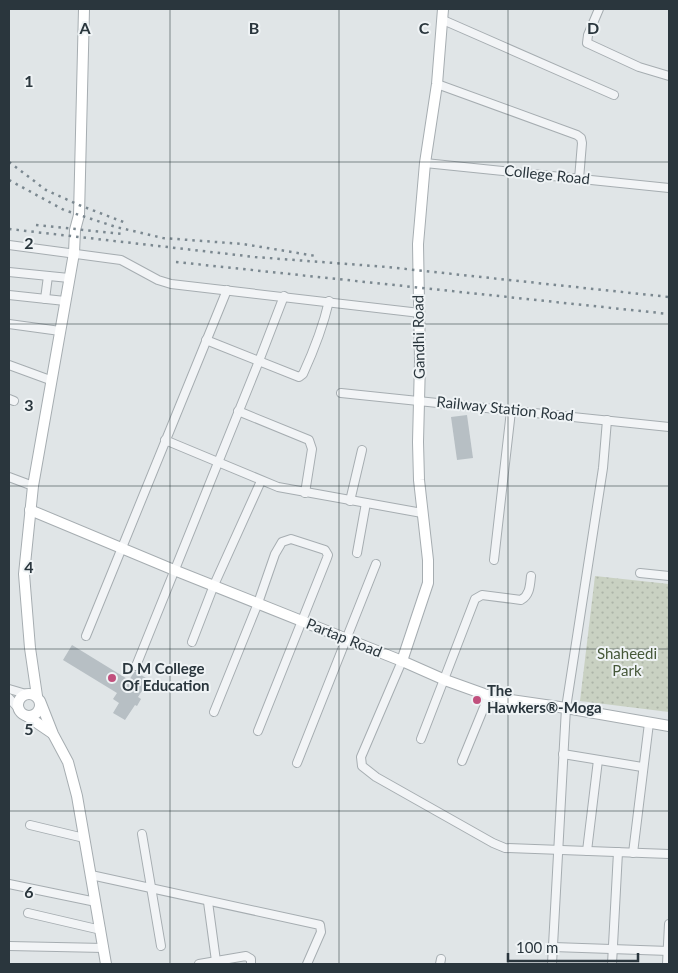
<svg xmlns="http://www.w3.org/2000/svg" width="678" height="973" viewBox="0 0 678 973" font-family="Lato,sans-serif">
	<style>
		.grass { fill: url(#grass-dots) }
		.building { fill: #b7bfc4 }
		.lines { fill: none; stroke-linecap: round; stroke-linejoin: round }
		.street-casing { stroke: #a6adb1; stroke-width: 10 }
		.secondary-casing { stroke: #a6adb1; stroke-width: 12 }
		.street { stroke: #f2f4f6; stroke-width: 8 }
		.secondary { stroke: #fff; stroke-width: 10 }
		.rail { stroke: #7b8890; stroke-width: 2.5; stroke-dasharray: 2.5 5; stroke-linecap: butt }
		.grid { fill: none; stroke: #2a363d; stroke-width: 1; stroke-opacity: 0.55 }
		.poi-dot { fill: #c1507d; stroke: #eff3f5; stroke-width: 2 }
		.labels { text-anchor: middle; stroke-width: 4; stroke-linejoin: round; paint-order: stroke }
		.street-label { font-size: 15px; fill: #2a363d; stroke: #eff3f5 }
		.park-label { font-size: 15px; fill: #465839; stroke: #eff3f5 }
		.poi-label { font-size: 15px; font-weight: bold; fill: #2a363d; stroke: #eff3f5; text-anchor: start }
		.grid-label { font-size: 16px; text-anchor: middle; font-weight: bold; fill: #2a363d; stroke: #eff3f5; stroke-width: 4; stroke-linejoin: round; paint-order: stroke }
	</style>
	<defs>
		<pattern id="grass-dots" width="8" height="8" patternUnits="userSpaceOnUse" patternTransform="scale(1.25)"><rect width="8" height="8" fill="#c9d1c2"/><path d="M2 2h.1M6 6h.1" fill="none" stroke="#adb4a8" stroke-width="1.8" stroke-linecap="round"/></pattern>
	</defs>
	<rect width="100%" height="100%" fill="#e0e5e7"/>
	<polygon class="grass" points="595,576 669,584 669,712 580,701"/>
	<g class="building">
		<polygon points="467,415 473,458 457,460 451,417"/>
		<polygon points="72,645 129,680 135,671 149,680 138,697 141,699 137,706 135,705 125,720 113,713 119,703 113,699 117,693 63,660"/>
	</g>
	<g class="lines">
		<g class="street-casing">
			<g id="street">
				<polyline points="599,9 588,35 587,43 639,67 669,76"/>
				<polyline points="443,20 614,95"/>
				<polyline points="437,84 577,135 581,138 582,143 579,179"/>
				<polyline points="425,163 669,188"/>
				<polyline points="9,245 121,260 158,280 171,284 420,313"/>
				<polyline points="9,272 69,278"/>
				<polyline points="9,295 65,301"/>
				<polyline points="45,299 48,276"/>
				<polyline points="9,324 60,331"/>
				<path d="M206 340 299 377 303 374C314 350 323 327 329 301"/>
				<polyline points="9,365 50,380"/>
				<polyline points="341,393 669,427"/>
				<polyline points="9,399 14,401"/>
				<polyline points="238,411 309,440 312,449 305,493"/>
				<polyline points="165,440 278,487 422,513"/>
				<polyline points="9,477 33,486"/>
				<polyline points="350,501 362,450"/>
				<polyline points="357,553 366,503"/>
				<polyline points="494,560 511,411"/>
				<polyline points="640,573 669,576"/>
				<polyline points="86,636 227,290"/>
				<polyline points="192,642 214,585 261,481"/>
				<polyline points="402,661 361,757 362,766 376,777 493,843 505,848 669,854"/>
				<polyline points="136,666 259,361 284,296"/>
				<polyline points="9,689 26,694"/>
				<polyline points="9,698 18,708"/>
				<polyline points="214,712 258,603 275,554 282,542 291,539 325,550 328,555 327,558 258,731"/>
				<path d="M421 739 475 599 482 595 521 600C530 595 530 585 531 576"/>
				<polyline points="563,754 642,767"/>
				<polyline points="462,761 489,695"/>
				<polyline points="297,763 376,564"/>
				<polyline points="30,825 84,838"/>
				<polyline points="142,834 161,946"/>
				<polyline points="587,851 598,760"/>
				<polyline points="633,853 649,723"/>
				<polyline points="91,875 320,925 321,932 307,964"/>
				<polyline points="9,884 96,902"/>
				<polyline points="208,902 216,961"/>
				<polyline points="28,913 101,930"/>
				<polyline points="9,946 104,948"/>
				<polyline points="553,947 669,951"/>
				<polyline points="199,964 246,956 251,959 251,964"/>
				<polyline points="440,964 441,959"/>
				<polyline points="552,964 566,708 603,468 607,420"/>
				<polyline points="612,964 618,852"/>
				<polyline points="667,964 669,924"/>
			</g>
		</g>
		<g class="secondary-casing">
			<g id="secondary">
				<polyline points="30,510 174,570 402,661 445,680 484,694 505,699 566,708 669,726"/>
				<polyline points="402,661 428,583 428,560 419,480 418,442 420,361 418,244 425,163 437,84 443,9"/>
				<circle cx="29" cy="705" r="11"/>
				<polyline points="37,696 30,648 24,574 33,486 74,253 75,230 79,215 84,9"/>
				<polyline points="40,701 53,734 68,762 77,796 106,964"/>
				<polyline points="27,716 52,733"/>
			</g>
		</g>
		<use href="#street" class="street"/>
		<use href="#secondary" class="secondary"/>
		<g class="rail">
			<polyline points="9,162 46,190 79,205 126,223"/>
			<polyline points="9,180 64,210 116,227 163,238 243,244 316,256"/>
			<polyline points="36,225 123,234"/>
			<polyline points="9,229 255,257 387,267 669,297"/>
			<polyline points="176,262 669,314"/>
		</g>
	</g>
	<path class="grid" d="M170 9V964M339 9V964M508 9V964M9 162H669M9 324H669M9 486H669M9 649H669M9 811H669"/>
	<g class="poi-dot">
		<circle cx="112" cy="678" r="5"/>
		<circle cx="477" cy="700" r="5"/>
	</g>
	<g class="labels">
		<g class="street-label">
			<text transform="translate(547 175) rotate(6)" y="5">College Road</text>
			<text transform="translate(419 337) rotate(-91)" y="5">Gandhi Road</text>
			<text transform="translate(505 409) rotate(6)" y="5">Railway Station Road</text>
			<text transform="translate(344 638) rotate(22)" y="5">Partap Road</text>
		</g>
		<g class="park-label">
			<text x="627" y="659">Shaheedi<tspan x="627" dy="17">Park</tspan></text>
		</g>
		<g class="poi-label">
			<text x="122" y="674">D M College<tspan x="122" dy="17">Of Education</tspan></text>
			<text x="487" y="696">The<tspan x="487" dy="17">Hawkers®-Moga</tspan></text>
		</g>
	</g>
	<g class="grid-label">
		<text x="85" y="34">A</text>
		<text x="254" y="34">B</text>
		<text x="424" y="34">C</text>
		<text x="593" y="34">D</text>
		<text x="29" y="87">1</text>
		<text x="29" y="249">2</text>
		<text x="29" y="411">3</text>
		<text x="29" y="573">4</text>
		<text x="29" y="735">5</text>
		<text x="29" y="898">6</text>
	</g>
	<rect width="678" height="973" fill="none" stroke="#2a363d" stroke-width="20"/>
	<path d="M508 953v8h130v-8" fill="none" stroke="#2a363d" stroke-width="2.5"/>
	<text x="516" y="953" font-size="15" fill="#2a363d" stroke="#eff3f5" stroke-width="4" paint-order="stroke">100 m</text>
</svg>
